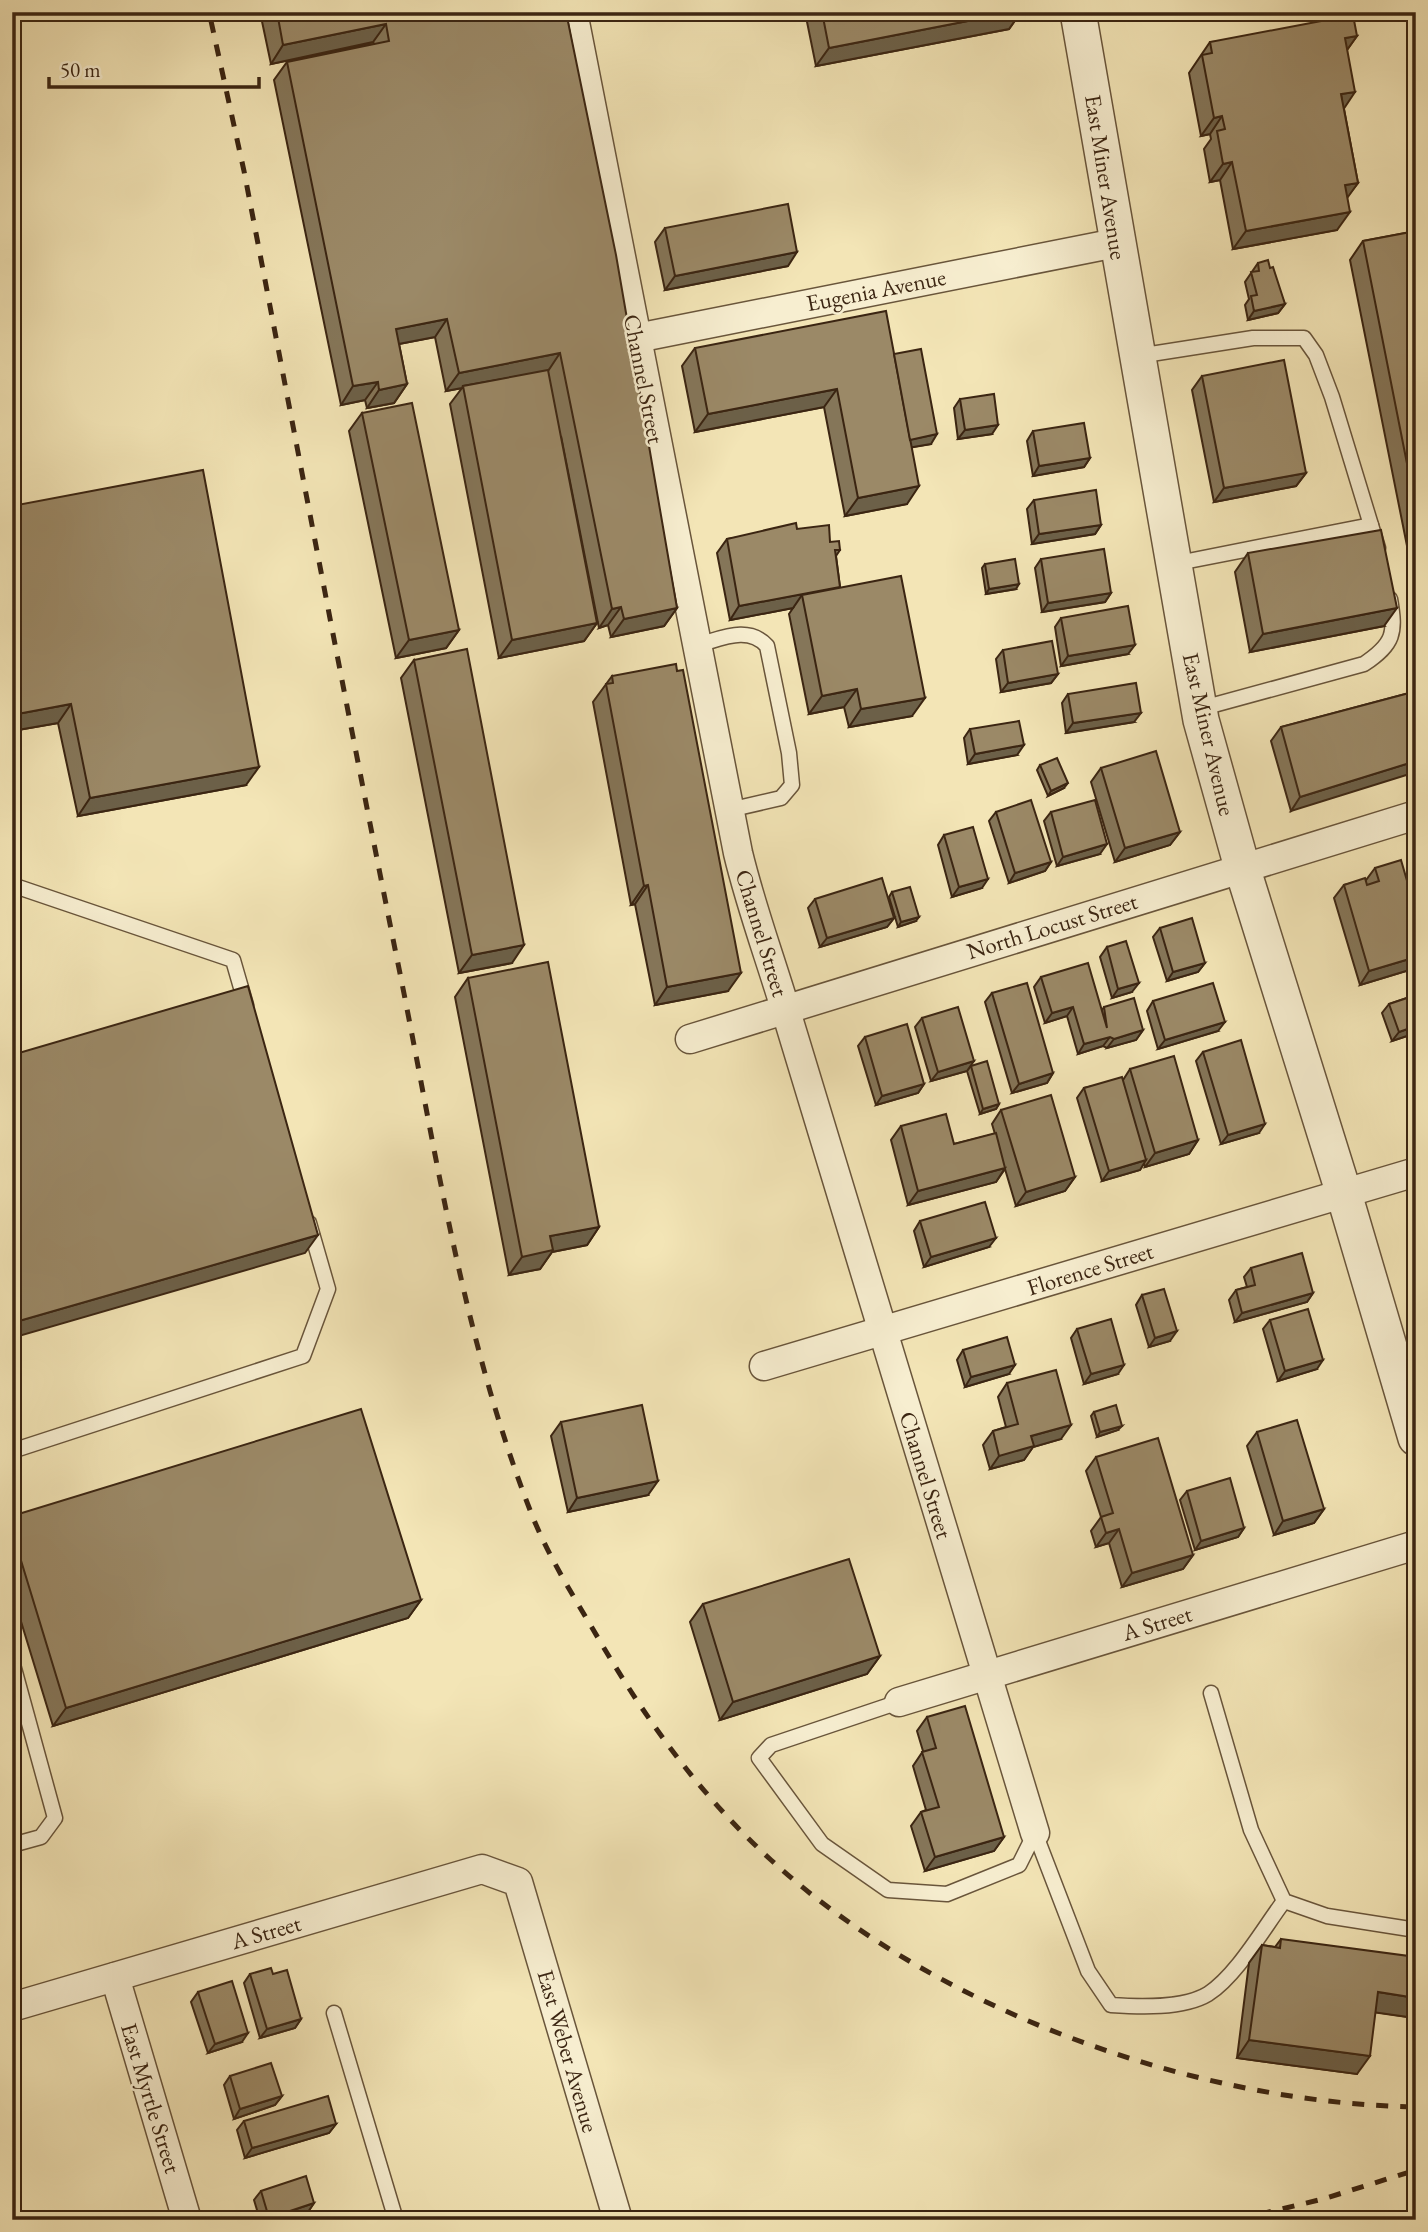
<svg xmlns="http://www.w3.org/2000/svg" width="1428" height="2232" viewBox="0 0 1428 2232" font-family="'EB Garamond',serif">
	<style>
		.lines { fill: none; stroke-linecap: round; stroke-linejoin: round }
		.service-casing { stroke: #69553b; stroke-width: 17 }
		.minor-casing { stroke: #69553b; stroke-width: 31 }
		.tertiary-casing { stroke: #69553b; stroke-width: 38 }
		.service { stroke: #f7eed0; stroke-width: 14 }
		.minor { stroke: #f7eed0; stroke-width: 28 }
		.tertiary { stroke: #f7eed0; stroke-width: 35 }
		.rail { stroke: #3b2512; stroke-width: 5; stroke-dasharray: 12 12; stroke-linecap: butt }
		.wall { fill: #857659; stroke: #3b2512; stroke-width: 2 }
		.shaded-wall { fill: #6c6048; stroke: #3b2512; stroke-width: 2 }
		.building { fill: #9b8967; stroke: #3b2512; stroke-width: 2 }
		.labels { text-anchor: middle; stroke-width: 5; stroke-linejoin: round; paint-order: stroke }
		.street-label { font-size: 23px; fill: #3b2512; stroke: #f7eed0 }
	</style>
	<rect width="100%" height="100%" fill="#f3e5b6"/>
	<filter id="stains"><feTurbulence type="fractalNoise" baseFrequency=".00286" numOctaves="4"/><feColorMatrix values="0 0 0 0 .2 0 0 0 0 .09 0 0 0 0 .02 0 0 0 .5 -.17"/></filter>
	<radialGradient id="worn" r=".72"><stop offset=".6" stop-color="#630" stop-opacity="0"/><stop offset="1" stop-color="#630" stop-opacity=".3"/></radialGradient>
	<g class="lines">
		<g class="service-casing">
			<g id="service">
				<polyline points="1138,356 1253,338 1304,338 1316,355 1332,397 1378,548"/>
				<polyline points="1173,564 1371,525"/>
				<path d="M697 645C721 639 748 625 767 646L789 753 792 785 781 798 729 810"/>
				<path d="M1199 709 1364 664C1394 644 1396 633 1390 599"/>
				<polyline points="12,885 233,960 246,1005"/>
				<polyline points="12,1451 303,1356 328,1289 309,1223"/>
				<polyline points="12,1661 55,1818 41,1837 12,1845"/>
				<polyline points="1211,1693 1251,1830 1284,1901 1327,1916 1416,1930"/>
				<polyline points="899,1702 771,1745 759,1758 822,1844 888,1890 947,1894 1019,1865 1035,1833"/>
				<path d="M1035 1833 1088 1971 1111 2005C1139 2007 1183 2009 1208 1994 1237 1975 1263 1929 1284 1901"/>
				<polyline points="334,2013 396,2220"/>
			</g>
		</g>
		<g class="minor-casing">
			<g id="minor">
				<path d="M573 12 738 853C751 907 769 955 785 1008L1035 1833"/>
				<polyline points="637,338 1116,243"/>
				<polyline points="690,1039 1416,815"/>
				<polyline points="764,1366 1416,1172"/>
				<polyline points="899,1702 1416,1545"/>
				<polyline points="115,1977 187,2220"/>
				<polyline points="12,2007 482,1869 518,1882 618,2220"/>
			</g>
		</g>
		<g class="tertiary-casing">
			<polyline id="tertiary" points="1078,12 1201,720 1242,867 1344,1194 1416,1438"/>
		</g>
		<use href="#service" class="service"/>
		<use href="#minor" class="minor"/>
		<use href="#tertiary" class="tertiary"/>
		<g class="rail">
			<path d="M211 21 244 171C294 430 343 690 395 949 434 1137 460 1330 530 1510 548 1557 576 1600 601 1643 649 1724 701 1796 771 1860 935 2010 1194 2103 1416 2107"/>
			<polyline points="1236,2220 1323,2199 1416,2170"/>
		</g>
	</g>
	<g class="wall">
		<polygon points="260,12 566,12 677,608 664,626 611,637 608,625 599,628 561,436 597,623 584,641 499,658 450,404 462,388 446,391 435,337 399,344 407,384 394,403 367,408 365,400 341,405 274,80 287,62 374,44 373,42 271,64"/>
		<polygon points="805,12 1021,12 1009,29 816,66"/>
		<polygon points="1357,36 1347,50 1344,109 1358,183 1347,197 1337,230 1233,249 1220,180 1210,182 1204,149 1211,139 1210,134 1201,136 1189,73 1210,42"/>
		<polygon points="665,228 788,266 665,290 655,242"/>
		<polygon points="1416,231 1416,591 1350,260 1363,241"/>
		<polygon points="1258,263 1270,268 1285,304 1278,313 1248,320 1245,305 1249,299 1245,282"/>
		<polygon points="695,348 894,354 931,444 912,447 907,504 845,516 824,407 695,432 682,366"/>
		<polygon points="1202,376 1306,473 1296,486 1214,502 1192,390"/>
		<polygon points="960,399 992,434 958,439 954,408"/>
		<polygon points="362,413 459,630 446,648 396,658 349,431"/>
		<polygon points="1033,431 1090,458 1084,467 1033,476 1027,441"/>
		<polygon points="1034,500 1101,525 1095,534 1032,544 1027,509"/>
		<polygon points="12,506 246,785 78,816 58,723 12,731"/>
		<polygon points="797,529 830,542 840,550 836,556 840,587 912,716 849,727 844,707 809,714 789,614 793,608 730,620 717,553 727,539"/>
		<polygon points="1248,553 1384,626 1250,652 1235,572"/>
		<polygon points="1041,559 1111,593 1105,602 1042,612 1035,568"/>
		<polygon points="985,564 1016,589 986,594 982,568"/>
		<polygon points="1061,618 1128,654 1061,666 1055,627"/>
		<polygon points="1003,650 1058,674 1051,683 1001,692 996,659"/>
		<polygon points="414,660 512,963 459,973 401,678"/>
		<polygon points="612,676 728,991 655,1005 635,904 631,905 593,702"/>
		<polygon points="1413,692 1291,811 1271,741 1281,727"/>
		<polygon points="1068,694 1134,722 1066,733 1062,703"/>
		<polygon points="970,729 1017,755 968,764 964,738"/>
		<polygon points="1040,765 1064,788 1048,796 1037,770"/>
		<polygon points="1101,768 1180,832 1170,845 1115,862 1091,782"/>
		<polygon points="996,812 1051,862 1045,871 1009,883 989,821"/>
		<polygon points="1051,812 1100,854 1057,866 1044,821"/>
		<polygon points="944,835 982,888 952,897 938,845"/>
		<polygon points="1375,868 1410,891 1416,890 1416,968 1360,985 1334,898 1344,885 1366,880"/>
		<polygon points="892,892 916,921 898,927 889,897"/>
		<polygon points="815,899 894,918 887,927 820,947 808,908"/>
		<polygon points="1160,928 1205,963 1198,972 1167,981 1153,937"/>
		<polygon points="1107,947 1132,992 1112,998 1100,957"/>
		<polygon points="1041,977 1102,1010 1104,1007 1143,1030 1136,1040 1107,1048 1103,1046 1078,1054 1067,1016 1045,1023 1034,987"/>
		<polygon points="468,978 599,1227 587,1245 552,1252 540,1269 509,1275 455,997"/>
		<polygon points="992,993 1053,1073 1047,1083 1012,1093 985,1002"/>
		<polygon points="1416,995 1416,1033 1392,1041 1382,1013 1389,1004"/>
		<polygon points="1153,1001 1218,1031 1158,1049 1147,1011"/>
		<polygon points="922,1018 967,1071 931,1081 915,1027"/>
		<polygon points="865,1037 924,1084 918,1093 876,1105 858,1046"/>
		<polygon points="1203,1052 1259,1133 1221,1144 1196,1061"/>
		<polygon points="971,1066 999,1104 996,1109 980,1114 967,1071"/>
		<polygon points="1130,1069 1198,1140 1189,1154 1145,1167 1144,1163 1140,1170 1102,1181 1077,1098 1084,1088 1123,1080"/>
		<polygon points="1001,1110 1075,1177 1065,1191 1016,1206 1005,1169 996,1182 908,1205 891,1140 901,1126 954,1144 995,1134 992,1124"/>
		<polygon points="920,1221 989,1247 924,1267 914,1231"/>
		<polygon points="1251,1268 1313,1293 1307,1302 1235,1322 1229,1300 1236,1290 1247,1287 1244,1277"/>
		<polygon points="1142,1295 1170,1341 1149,1347 1136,1305"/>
		<polygon points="1270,1320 1317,1369 1278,1381 1263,1329"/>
		<polygon points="1077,1329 1118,1374 1084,1384 1071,1338"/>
		<polygon points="963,1350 1009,1374 965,1387 957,1360"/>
		<polygon points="1007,1383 1061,1439 1033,1447 1024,1460 990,1469 983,1445 993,1431 1006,1427 998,1397"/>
		<polygon points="1094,1412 1118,1430 1097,1437 1091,1416"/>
		<polygon points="561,1422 648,1495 568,1512 551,1436"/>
		<polygon points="1257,1432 1324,1509 1314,1523 1274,1535 1247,1446"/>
		<polygon points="1096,1457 1193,1555 1183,1569 1122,1587 1109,1543 1096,1547 1091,1531 1101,1517 1086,1471"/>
		<polygon points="1187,1491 1244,1528 1238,1537 1195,1550 1180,1500"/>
		<polygon points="12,1516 421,1600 408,1618 53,1726 12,1592"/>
		<polygon points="703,1604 880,1656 867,1674 720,1720 690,1622"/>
		<polygon points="927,1717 1004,1837 994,1851 925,1871 911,1826 921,1812 926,1810 913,1766 923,1751 917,1731"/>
		<polygon points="1281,1939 1415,2018 1375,2012 1357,2074 1237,2058 1249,1963 1262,1945 1275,1947"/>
		<polygon points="250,1974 273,1974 301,2019 295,2028 260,2038 244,1983"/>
		<polygon points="198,1992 242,2042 208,2053 191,2002"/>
		<polygon points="230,2076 282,2096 275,2105 234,2119 224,2085"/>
		<polygon points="244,2121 336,2124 329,2133 245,2158 237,2130"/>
		<polygon points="261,2191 314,2203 308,2212 285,2220 260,2220 254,2200"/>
	</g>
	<g class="shaded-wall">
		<polygon points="1014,12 1021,12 1009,29 816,66 829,48"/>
		<polygon points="386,24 373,42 271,64 283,45"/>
		<polygon points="1357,36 1344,54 1345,38"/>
		<polygon points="1355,92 1343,110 1341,94"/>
		<polygon points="1222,116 1210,134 1201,136 1214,118"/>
		<polygon points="1232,162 1220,180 1210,182 1223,164"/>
		<polygon points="1358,183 1345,201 1345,185"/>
		<polygon points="1350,212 1337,230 1233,249 1246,231"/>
		<polygon points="797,252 788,266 665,290 675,276"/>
		<polygon points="1285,304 1278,313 1248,320 1254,311"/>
		<polygon points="447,319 435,337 383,347 396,329"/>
		<polygon points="560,353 548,371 463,386 462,388 446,391 459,373"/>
		<polygon points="378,382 365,400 341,405 353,386"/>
		<polygon points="407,384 394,403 367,408 379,390"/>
		<polygon points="837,389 824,407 695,432 708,414"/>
		<polygon points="998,425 992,434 958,439 965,430"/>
		<polygon points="937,434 931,444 896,450 903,441"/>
		<polygon points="1090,458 1084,467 1033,476 1039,466"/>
		<polygon points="1306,473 1296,486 1214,502 1224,488"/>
		<polygon points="919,486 907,504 845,516 858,498"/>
		<polygon points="1101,525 1095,534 1032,544 1039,534"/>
		<polygon points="1019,584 1016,589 986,594 989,589"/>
		<polygon points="840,587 802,595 793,608 730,620 739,606"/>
		<polygon points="1111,593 1105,602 1042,612 1048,603"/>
		<polygon points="621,607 608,625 599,628 612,609"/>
		<polygon points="677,608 664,626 611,637 624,619"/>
		<polygon points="1397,608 1384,626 1250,652 1263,634"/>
		<polygon points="597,623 584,641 499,658 512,640"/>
		<polygon points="459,630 446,648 396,658 409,640"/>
		<polygon points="1135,645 1128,654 1061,666 1068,656"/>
		<polygon points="1058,674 1051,683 1001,692 1008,683"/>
		<polygon points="857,689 844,707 809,714 822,696"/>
		<polygon points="925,698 912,716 849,727 861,709"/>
		<polygon points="71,704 58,723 12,731 12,715"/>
		<polygon points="1141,713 1134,722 1066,733 1073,723"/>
		<polygon points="1024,745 1017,755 968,764 975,754"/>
		<polygon points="1416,761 1416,772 1291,811 1300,797"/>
		<polygon points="259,767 246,785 78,816 90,798"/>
		<polygon points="1068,783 1064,788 1048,796 1051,791"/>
		<polygon points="1180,832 1170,845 1115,862 1125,848"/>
		<polygon points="1107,844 1100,854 1057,866 1063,857"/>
		<polygon points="1051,862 1045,871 1009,883 1015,873"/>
		<polygon points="988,879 982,888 952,897 959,887"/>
		<polygon points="648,885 635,904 631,905 644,886"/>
		<polygon points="919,917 916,921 898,927 901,922"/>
		<polygon points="894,918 887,927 820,947 827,938"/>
		<polygon points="524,945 512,963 459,973 472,955"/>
		<polygon points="1416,957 1416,968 1360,985 1369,971"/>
		<polygon points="1205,963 1198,972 1167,981 1173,972"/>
		<polygon points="741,973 728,991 655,1005 667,987"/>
		<polygon points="1139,983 1132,992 1112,998 1118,989"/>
		<polygon points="1073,1007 1067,1016 1045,1023 1052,1013"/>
		<polygon points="1225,1022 1218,1031 1158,1049 1165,1040"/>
		<polygon points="1416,1026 1416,1033 1392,1041 1399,1032"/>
		<polygon points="1143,1030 1136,1040 1107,1048 1114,1039"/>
		<polygon points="1110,1037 1103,1046 1078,1054 1084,1044"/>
		<polygon points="974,1061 967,1071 931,1081 938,1072"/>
		<polygon points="1053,1073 1047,1083 1012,1093 1019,1084"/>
		<polygon points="924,1084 918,1093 876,1105 882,1096"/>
		<polygon points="999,1104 996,1109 980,1114 983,1109"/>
		<polygon points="1265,1124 1259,1133 1221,1144 1228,1135"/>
		<polygon points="1198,1140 1189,1154 1145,1167 1155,1153"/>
		<polygon points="1146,1160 1140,1170 1102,1181 1109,1171"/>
		<polygon points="1005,1168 996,1182 908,1205 918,1191"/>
		<polygon points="1075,1177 1065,1191 1016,1206 1026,1192"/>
		<polygon points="599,1227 587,1245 552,1252 540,1269 509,1275 522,1257 550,1236"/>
		<polygon points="318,1235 305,1253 12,1338 12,1323"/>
		<polygon points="996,1238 989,1247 924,1267 931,1257"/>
		<polygon points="1313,1293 1307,1302 1235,1322 1242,1313"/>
		<polygon points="1177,1331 1170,1341 1149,1347 1155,1338"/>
		<polygon points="1323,1360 1317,1369 1278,1381 1285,1371"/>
		<polygon points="1015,1365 1009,1374 965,1387 971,1377"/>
		<polygon points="1124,1365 1118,1374 1084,1384 1091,1374"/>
		<polygon points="1071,1425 1061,1439 1033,1447 1024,1460 990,1469 999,1456 1031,1436"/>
		<polygon points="1122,1426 1118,1430 1097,1437 1100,1432"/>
		<polygon points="658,1481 648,1495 568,1512 577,1498"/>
		<polygon points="1324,1509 1314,1523 1274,1535 1283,1521"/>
		<polygon points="1244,1528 1238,1537 1195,1550 1201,1541"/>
		<polygon points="1119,1529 1109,1543 1096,1547 1106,1533"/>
		<polygon points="1193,1555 1183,1569 1122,1587 1132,1573"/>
		<polygon points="421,1600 408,1618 53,1726 66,1708"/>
		<polygon points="880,1656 867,1674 720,1720 733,1702"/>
		<polygon points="1004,1837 994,1851 925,1871 935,1857"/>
		<polygon points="1378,1992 1416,1998 1415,2018 1365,2011"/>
		<polygon points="301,2019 295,2028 260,2038 267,2029"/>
		<polygon points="248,2033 242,2042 208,2053 215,2044"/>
		<polygon points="1249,2040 1370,2056 1357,2074 1237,2058"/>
		<polygon points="282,2096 275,2105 234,2119 240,2109"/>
		<polygon points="336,2124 329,2133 245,2158 252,2148"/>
		<polygon points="314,2203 308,2212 285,2220 268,2220 269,2218"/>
	</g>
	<g class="building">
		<polygon points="277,12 566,12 616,255 677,608 624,619 621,607 612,609 560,353 459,373 447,319 396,329 407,384 379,390 378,382 353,386 287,62 389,41 386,24 283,45"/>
		<polygon points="822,12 1014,12 829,48"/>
		<polygon points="1353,15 1357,36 1345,38 1355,92 1341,94 1358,183 1345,185 1350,212 1246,231 1232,162 1223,164 1217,131 1225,129 1222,116 1214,118 1202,55 1212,53 1210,42"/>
		<polygon points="788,204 797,252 675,276 665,228"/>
		<polygon points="1416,231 1416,509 1363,241"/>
		<polygon points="1268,260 1270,268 1273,267 1285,304 1254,311 1251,296 1257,295 1251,272 1259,271 1258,263"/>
		<polygon points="886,311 919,486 858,498 837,389 708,414 695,348"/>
		<polygon points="921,349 937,434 910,440 894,354"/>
		<polygon points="1284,360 1306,473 1224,488 1202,376"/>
		<polygon points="548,370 597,623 512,640 463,386"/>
		<polygon points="994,394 998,425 965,430 960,399"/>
		<polygon points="412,403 459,630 409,640 362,413"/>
		<polygon points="1084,423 1090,458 1039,466 1033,431"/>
		<polygon points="203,470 259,767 90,798 71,704 12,715 12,506"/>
		<polygon points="1096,490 1101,525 1039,534 1034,500"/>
		<polygon points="796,523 797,529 829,525 830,542 839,541 840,550 835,550 840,587 739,606 727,539"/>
		<polygon points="1381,530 1397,608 1263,634 1248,553"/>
		<polygon points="1104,549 1111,593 1048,603 1041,559"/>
		<polygon points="1015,559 1019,584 989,589 985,564"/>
		<polygon points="901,576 925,698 861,709 857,689 822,696 802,595"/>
		<polygon points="1128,606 1135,645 1068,656 1061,618"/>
		<polygon points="1052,641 1058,674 1008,683 1003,650"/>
		<polygon points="467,649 524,945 472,955 414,660"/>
		<polygon points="676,664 677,671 683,670 741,973 667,987 648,885 644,886 606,684 613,683 612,676"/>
		<polygon points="1136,683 1141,713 1073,723 1068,694"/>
		<polygon points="1413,692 1416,700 1416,761 1300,797 1281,727"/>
		<polygon points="1019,721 1024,745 975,754 970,729"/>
		<polygon points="1156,751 1180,832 1125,848 1101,768"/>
		<polygon points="1057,758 1068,783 1051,791 1040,765"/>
		<polygon points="1031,800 1051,862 1015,873 996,812"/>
		<polygon points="1095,800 1107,844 1063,857 1051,812"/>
		<polygon points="973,827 988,879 959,887 944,835"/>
		<polygon points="1401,860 1410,891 1416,890 1416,957 1369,971 1344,885 1365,878 1367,885 1379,881 1375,868"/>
		<polygon points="882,878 894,918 827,938 815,899"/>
		<polygon points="910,887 919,917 901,922 892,892"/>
		<polygon points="1192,918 1205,963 1173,972 1160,928"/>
		<polygon points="1126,941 1139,983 1118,989 1107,947"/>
		<polygon points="548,962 599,1227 550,1236 553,1250 522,1257 468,978"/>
		<polygon points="1088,963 1107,1028 1104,1007 1134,998 1143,1030 1114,1039 1110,1037 1084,1044 1073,1007 1052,1013 1041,977"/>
		<polygon points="1027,983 1053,1073 1019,1084 992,993"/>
		<polygon points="1213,983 1225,1022 1165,1040 1153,1001"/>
		<polygon points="248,986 318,1235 12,1323 12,1055"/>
		<polygon points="1416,995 1416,1026 1399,1032 1389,1004"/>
		<polygon points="958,1007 974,1061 938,1072 922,1018"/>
		<polygon points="907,1024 924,1084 882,1096 865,1037"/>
		<polygon points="1241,1040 1265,1124 1228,1135 1203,1052"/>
		<polygon points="1174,1056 1198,1140 1155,1153 1130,1069"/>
		<polygon points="987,1061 999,1104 983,1109 971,1066"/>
		<polygon points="1122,1077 1146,1160 1109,1171 1084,1088"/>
		<polygon points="1051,1095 1075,1177 1026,1192 1001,1110"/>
		<polygon points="946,1114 954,1144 996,1133 1005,1168 918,1191 901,1126"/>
		<polygon points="985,1202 996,1238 931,1257 920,1221"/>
		<polygon points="1302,1253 1313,1293 1242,1313 1236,1290 1255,1285 1251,1268"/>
		<polygon points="1164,1289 1177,1331 1155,1338 1142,1295"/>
		<polygon points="1308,1309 1323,1360 1285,1371 1270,1320"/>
		<polygon points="1111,1319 1124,1365 1091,1374 1077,1329"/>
		<polygon points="1007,1337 1015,1365 971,1377 963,1350"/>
		<polygon points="1056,1370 1071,1425 1031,1436 1034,1446 999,1456 993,1431 1018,1424 1007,1383"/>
		<polygon points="642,1405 658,1481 577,1498 561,1422"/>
		<polygon points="1116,1405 1122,1426 1100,1432 1094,1412"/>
		<polygon points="361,1409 421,1600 66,1708 12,1531 12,1516"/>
		<polygon points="1297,1420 1324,1509 1283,1521 1257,1432"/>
		<polygon points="1158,1438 1193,1555 1132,1573 1119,1529 1106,1533 1101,1517 1113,1513 1096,1457"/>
		<polygon points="1230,1478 1244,1528 1201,1541 1187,1491"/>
		<polygon points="849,1559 880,1656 733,1702 703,1604"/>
		<polygon points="965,1706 1004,1837 935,1857 921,1812 939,1807 922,1752 936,1748 927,1717"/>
		<polygon points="1281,1939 1416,1957 1416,1998 1378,1992 1370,2056 1249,2040 1262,1945 1280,1948"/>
		<polygon points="271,1968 273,1974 287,1970 301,2019 267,2029 250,1974"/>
		<polygon points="232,1981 248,2033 215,2044 198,1992"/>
		<polygon points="271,2063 282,2096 240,2109 230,2076"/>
		<polygon points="328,2096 336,2124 252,2148 244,2121"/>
		<polygon points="306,2176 314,2203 269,2218 261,2191"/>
	</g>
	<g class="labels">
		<g class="street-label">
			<text transform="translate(1106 177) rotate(81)" y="8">East Miner Avenue</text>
			<text transform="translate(876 290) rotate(-11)" y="8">Eugenia Avenue</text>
			<text transform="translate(644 379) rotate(79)" y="8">Channel Street</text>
			<text transform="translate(1209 734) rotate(77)" y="8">East Miner Avenue</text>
			<text transform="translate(1052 926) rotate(-17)" y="8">North Locust Street</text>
			<text transform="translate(762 933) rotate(73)" y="8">Channel Street</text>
			<text transform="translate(1090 1269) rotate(-17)" y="8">Florence Street</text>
			<text transform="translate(926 1475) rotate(73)" y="8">Channel Street</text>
			<text transform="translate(1157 1623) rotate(-17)" y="8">A Street</text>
			<text transform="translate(266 1932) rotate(-16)" y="8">A Street</text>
			<text transform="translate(568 2051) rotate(74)" y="8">East Weber Avenue</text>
			<text transform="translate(151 2098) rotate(73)" y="8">East Myrtle Street</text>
		</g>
	</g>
	<rect width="1428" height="2232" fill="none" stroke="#f3e5b6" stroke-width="42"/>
	<rect x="14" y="14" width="1400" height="2204" fill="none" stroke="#3b2512" stroke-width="3.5"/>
	<rect x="21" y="21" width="1386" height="2190" fill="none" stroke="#3b2512" stroke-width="2"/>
	<path d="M49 77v10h210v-10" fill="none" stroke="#3b2512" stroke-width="3.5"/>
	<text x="60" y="77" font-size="21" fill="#3b2512" stroke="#f7eed0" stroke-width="5" paint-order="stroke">50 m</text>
	<rect width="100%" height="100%" filter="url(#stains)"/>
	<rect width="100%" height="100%" fill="url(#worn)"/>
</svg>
